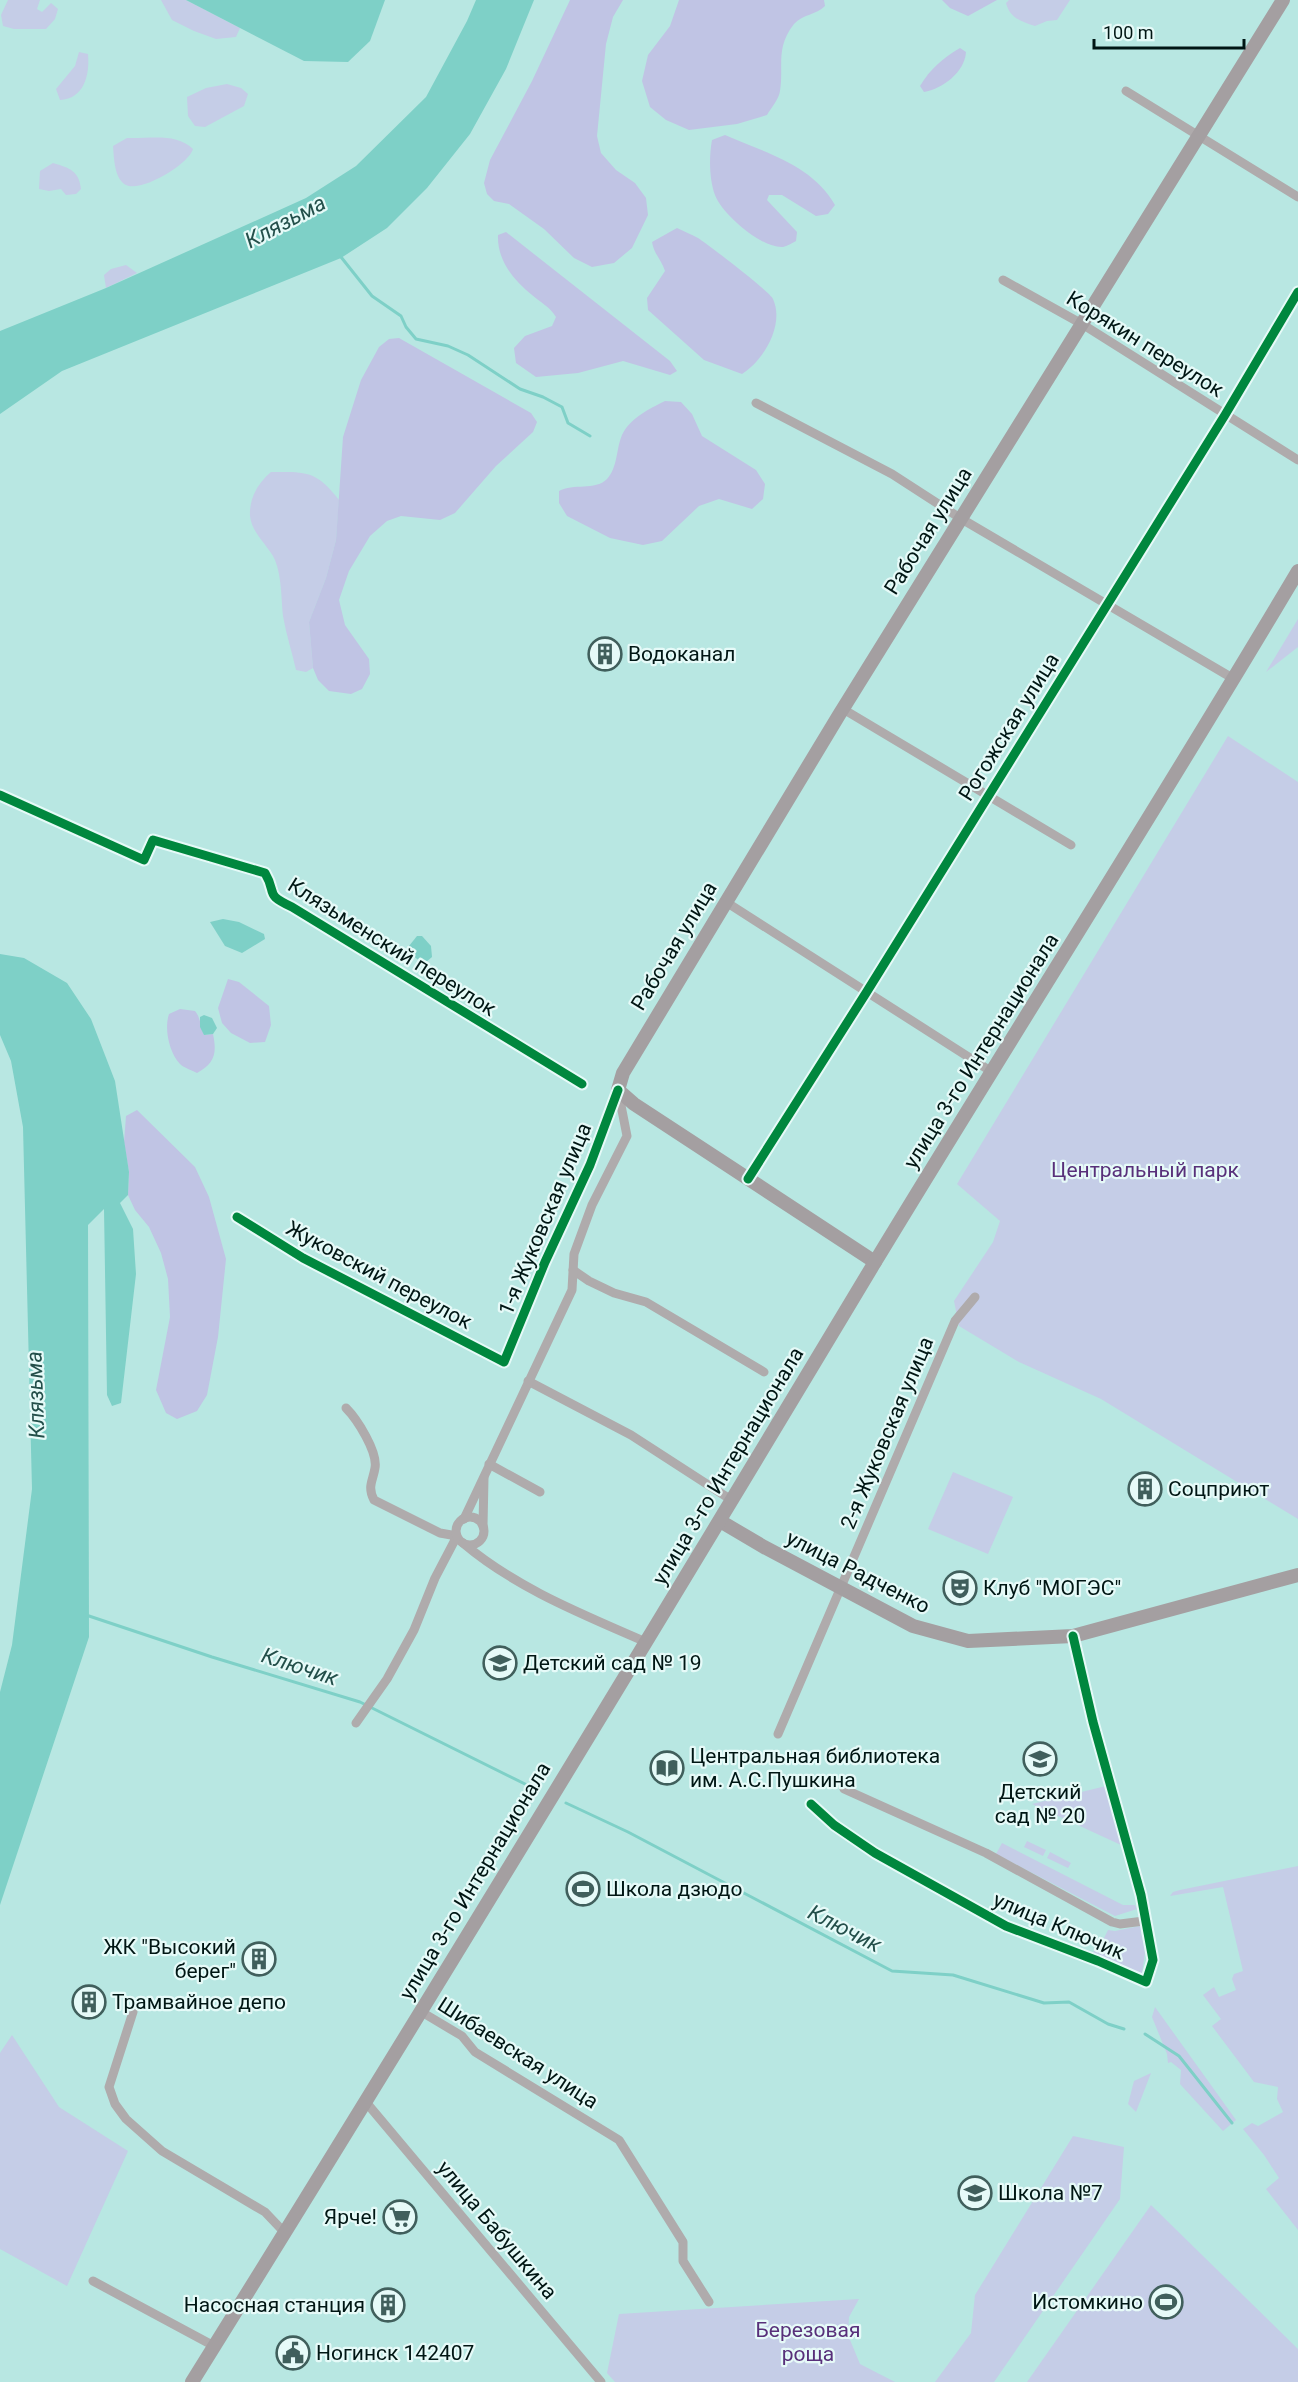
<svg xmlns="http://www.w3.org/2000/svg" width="1298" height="2382" viewBox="0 0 1298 2382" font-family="Roboto,sans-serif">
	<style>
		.green { fill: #c5cde7 }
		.forest { fill: #c0c4e4 }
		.water { fill: #7ed0c7 }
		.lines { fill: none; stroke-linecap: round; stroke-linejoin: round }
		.stream { stroke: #7ed0c7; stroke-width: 3 }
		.street { stroke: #afabac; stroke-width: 9 }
		.secondary { stroke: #a49fa1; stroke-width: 14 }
		.cycleway-casing { stroke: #e6faf8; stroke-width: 13 }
		.cycleway { stroke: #00873e; stroke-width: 9 }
		.labels { text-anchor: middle; stroke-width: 4.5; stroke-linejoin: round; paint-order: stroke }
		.street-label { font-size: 21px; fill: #001614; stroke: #e6faf8 }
		.poi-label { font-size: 21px; fill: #001614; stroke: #e6faf8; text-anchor: start }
		.park-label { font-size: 21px; fill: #58307a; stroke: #e6faf8 }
		.water-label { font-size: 22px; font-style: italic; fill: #234f4a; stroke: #e6faf8 }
	</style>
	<rect width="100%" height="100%" fill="#b8e7e2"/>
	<g class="green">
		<polygon points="8,0 40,0 37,9 42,12 51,3 58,9 55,19 46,29 14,29 3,26 1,15"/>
		<polygon points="161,0 186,0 240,28 236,37 216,39 194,31 172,20"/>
		<path d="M1009 0H1070L1057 20 1047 21 1035 26C1020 21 1010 18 1006 3Z"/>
		<path d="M79 52 88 54C90 75 84 99 60 100L56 89 75 66Z"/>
		<polygon points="227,84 241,88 248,94 244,106 205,127 195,126 188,116 187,97 206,88"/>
		<path d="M127 138C149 139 176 132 193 149 189 164 141 193 126 185 114 179 114 157 113 146Z"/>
		<path d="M53 163C70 168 79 171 81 189L76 194 66 195 61 189 49 191 39 189 40 171Z"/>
		<polygon points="126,265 137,273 106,288 104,275 111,269"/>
		<path d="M271 472C306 472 316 470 339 500L336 540 326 578 309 622 313 668 306 672 296 670C292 652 286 634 283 616 281 598 282 578 275 560 268 545 252 534 250 516 249 498 258 483 271 472Z"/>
		<polygon points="1298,619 1298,647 1266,672"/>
		<polygon points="1228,736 1298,782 1298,1519 1101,1399 1019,1362 959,1326 954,1301 993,1242 1000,1221 957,1184"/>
		<polygon points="953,1472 1013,1497 988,1554 928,1529"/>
		<polygon points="1106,1786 1121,1845 1032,1804"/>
		<polygon points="1027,1841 1046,1850 1043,1856 1024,1847"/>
		<polygon points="1002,1843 1123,1905 1135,1905 1137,1909 1115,1916 996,1854"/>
		<polygon points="1050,1852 1071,1863 1068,1868 1047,1858"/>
		<polygon points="1298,1866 1298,2230 1266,2189 1279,2178 1264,2155 1243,2129 1252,2123 1258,2126 1283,2112 1277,2099 1278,2087 1254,2082 1212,2026 1221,2019 1203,1995 1214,1987 1219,1997 1236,1990 1232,1979 1234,1974 1243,1971 1223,1887 1170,1896 1173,1892 1180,1890"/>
		<polygon points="1140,1926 1145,1953 1142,1973 1138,1974 1099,1959 1093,1952 1101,1944 1108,1930 1115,1931"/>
		<polygon points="1155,2007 1236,2120 1223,2131 1180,2084 1181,2070 1171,2062 1168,2063 1167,2054 1152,2017"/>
		<polygon points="12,2035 59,2107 128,2151 67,2286 0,2249 0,2053"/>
		<polygon points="1151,2073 1136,2112 1128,2104 1134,2081"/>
		<polygon points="1073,2136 1124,2147 1120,2199 994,2382 935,2382 971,2333 975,2295"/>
		<polygon points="1151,2205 1298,2349 1298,2382 1027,2382"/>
		<polygon points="859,2299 849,2317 848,2335 860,2364 895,2382 615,2382 607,2373 619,2314"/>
	</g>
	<g class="forest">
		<polygon points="570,0 623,0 613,17 606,44 597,136 601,153 616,170 635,183 646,198 648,215 632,248 614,263 592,267 574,258 544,229 509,204 494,201 487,194 484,183 490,160 532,81"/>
		<path d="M679 0H824L825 6C816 15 803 14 794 24 775 48 784 66 780 91 779 99 771 108 767 115L737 124 689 130 666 120 650 107 642 81 648 55 670 26Z"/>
		<polygon points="942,0 997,0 968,16 950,8"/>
		<path d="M960 48 966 52C965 72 942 89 924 92L920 86C930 69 943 58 960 48Z"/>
		<path d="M725 135C764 152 813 165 835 205L828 214 816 216 782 195H769L767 200 797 232 796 241C792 243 787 246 783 247 762 249 722 214 715 195 709 179 709 156 712 140Z"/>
		<path d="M677 228C683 231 691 234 698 238 709 245 769 291 773 299 785 325 763 361 742 374L704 360 648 310 647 298 665 271C661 259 654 254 652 242Z"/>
		<path d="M506 232 670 361 677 371 670 375 623 361 578 373 536 377 516 363 514 348 525 336 552 326 556 317C549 306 541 303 532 295 513 280 497 260 498 235Z"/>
		<polygon points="399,338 531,413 537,422 533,432 496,466 455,513 440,520 401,516 387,521 370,536 349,571 339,600 345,625 369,659 370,674 362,689 351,694 329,691 318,680 313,668 309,622 326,578 336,540 343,437 361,380 379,347 389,339"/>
		<path d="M665 401 681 402 692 414 702 436 756 470 765 484 763 499 752 509 719 499 699 506 662 541 643 545 610 538 567 516 559 503V491C573 483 595 491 607 479 618 467 616 449 622 435 630 418 649 409 665 401Z"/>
		<polygon points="228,979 239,982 269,1006 271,1025 265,1042 250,1043 231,1033 222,1023 218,1008"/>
		<path d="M180 1009 195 1011C201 1018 200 1026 204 1035L213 1034C217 1053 215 1063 197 1073 192 1070 184 1068 180 1064 169 1052 164 1029 169 1014Z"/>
		<polygon points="137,1110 195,1167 209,1197 226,1259 218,1337 207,1395 197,1411 177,1419 166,1413 156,1390 170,1317 168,1279 161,1253 149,1227 135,1210 128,1195 129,1172 124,1142 126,1116"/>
	</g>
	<g class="water">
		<polygon points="186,0 385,0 370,41 348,62 304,61"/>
		<polygon points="476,0 534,0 506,69 470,134 427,188 387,228 341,258 62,371 0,414 0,331 106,288 306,198 356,166 426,97 467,21"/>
		<polygon points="223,919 239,922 264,934 265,939 242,953 225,946 210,922"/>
		<path d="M417 936H422L431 946 432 957 425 963C417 960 410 955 409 946Z"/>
		<polygon points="0,954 24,958 67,983 91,1019 115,1081 129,1172 128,1195 120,1203 133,1229 136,1274 121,1403 112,1406 107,1395 104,1209 88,1225 89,1637 0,1905 0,1692 12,1645 32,1489 23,1127 11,1061 0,1035"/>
		<polygon points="204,1015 212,1018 217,1028 213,1034 204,1035 200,1027 200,1017"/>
	</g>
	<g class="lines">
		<g class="stream">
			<polyline points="341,257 372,296 401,316 406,327 416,339 448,346 468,355 520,389 543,397 562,407 568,423 590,436"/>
			<polyline points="86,1615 212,1657 360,1702 529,1786"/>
			<polyline points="566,1803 628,1832 892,1971 953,1975 1044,2003 1069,2002 1108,2024 1124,2029"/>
			<polyline points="1145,2034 1179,2056 1232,2123"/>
		</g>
		<g class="street">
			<polyline points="1126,91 1298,197"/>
			<polyline points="1003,280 1082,324 1298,460"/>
			<polyline points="756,403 892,474 960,518 1234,679"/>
			<polyline points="843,709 1071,845"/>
			<path d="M0 795 144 860 153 840 265 873C278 895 263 893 292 907L582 1084"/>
			<polyline points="726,902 992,1072"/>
			<polyline points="748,1179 866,993 1225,415 1298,292"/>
			<polyline points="237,1217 303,1258 504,1362 545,1262 590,1165 618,1090"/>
			<polyline points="573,1270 589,1281 614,1293 646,1302 764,1372"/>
			<polyline points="528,1381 631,1435 733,1501"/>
			<path d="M346 1408C357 1419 378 1452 375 1468 373 1481 367 1486 374 1500L440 1533 457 1536 435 1578 414 1630 387 1679 356 1723"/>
			<polyline points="489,1464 540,1492"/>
			<circle cx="470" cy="1531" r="14"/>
			<polyline points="464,1519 572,1290 574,1254 592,1205 627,1136 618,1090"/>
			<polyline points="483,1526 484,1478"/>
			<path d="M463 1543C516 1588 582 1614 646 1642"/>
			<polyline points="778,1734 955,1321 975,1297"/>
			<polyline points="844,1789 986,1853 1112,1922 1120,1924 1144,1921"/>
			<polyline points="811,1804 834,1825 875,1853 1006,1926 1098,1961 1146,1982 1153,1960 1141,1895 1093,1722 1073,1636"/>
			<polyline points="420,2011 462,2036 475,2052 619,2140 683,2242 683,2261 709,2302"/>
			<polyline points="133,2012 109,2087 115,2104 126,2119 162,2151 265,2212 284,2232"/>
			<polyline points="365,2101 601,2382"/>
			<polyline points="93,2281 214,2346"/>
		</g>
		<g class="secondary">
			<polyline points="875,1262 634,1104 618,1090 623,1073 839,715 1283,0"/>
			<polyline points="720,1521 764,1547 913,1626 968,1641 1073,1636 1298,1575"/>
			<path d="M192 2382C423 2011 650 1637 875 1262 1015 1031 1160 804 1298 571"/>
		</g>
		<g class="cycleway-casing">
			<g id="cycleway">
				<path d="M0 795 144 860 153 840 265 873C278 895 263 893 292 907L582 1084"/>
				<polyline points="748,1179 866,993 1225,415 1298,292"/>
				<polyline points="237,1217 303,1258 504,1362 545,1262 590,1165 618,1090"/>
				<polyline points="811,1804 834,1825 875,1853 1006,1926 1098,1961 1146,1982 1153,1960 1141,1895 1093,1722 1073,1636"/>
			</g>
		</g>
		<use href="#cycleway" class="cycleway"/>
	</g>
	<defs>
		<g id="building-ring" transform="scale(1.725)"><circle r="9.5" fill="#e6faf8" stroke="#405f5c" stroke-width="1.5"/><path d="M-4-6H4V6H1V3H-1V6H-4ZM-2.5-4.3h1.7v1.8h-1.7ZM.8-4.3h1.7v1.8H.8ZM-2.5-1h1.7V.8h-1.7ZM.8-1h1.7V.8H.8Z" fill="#405f5c"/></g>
		<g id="theatre-ring" transform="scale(1.725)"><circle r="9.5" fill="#e6faf8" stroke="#405f5c" stroke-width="1.5"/><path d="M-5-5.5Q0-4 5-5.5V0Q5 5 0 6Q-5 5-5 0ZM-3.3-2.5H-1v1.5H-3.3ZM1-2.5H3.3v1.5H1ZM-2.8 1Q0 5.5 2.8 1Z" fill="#405f5c"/></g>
		<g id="school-ring" transform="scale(1.725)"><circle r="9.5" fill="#e6faf8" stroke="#405f5c" stroke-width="1.5"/><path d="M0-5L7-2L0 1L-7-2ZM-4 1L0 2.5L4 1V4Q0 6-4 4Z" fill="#405f5c"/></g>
		<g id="library-ring" transform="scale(1.725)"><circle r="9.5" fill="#e6faf8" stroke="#405f5c" stroke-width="1.5"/><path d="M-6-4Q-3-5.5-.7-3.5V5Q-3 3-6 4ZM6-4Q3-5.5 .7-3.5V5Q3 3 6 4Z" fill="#405f5c"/></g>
		<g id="stadium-ring" transform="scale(1.725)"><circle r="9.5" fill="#e6faf8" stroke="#405f5c" stroke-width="1.5"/><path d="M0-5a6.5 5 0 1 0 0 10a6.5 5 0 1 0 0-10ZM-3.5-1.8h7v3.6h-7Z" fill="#405f5c"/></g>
		<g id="supermarket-ring" transform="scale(1.725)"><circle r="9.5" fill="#e6faf8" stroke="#405f5c" stroke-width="1.5"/><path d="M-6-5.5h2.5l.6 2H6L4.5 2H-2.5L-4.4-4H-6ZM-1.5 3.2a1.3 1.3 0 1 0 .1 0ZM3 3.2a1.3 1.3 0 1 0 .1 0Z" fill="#405f5c"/></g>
		<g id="civic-ring" transform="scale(1.725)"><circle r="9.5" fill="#e6faf8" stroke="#405f5c" stroke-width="1.5"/><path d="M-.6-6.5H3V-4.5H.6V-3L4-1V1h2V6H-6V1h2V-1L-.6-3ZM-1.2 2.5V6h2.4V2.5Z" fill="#405f5c"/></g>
	</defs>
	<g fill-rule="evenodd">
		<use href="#building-ring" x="605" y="654"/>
		<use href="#building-ring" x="1145" y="1489"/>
		<use href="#theatre-ring" x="960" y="1588"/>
		<use href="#school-ring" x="500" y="1663"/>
		<use href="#school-ring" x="1040" y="1759"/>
		<use href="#library-ring" x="667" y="1768"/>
		<use href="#stadium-ring" x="583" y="1889"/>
		<use href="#building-ring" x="259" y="1959"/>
		<use href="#building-ring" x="89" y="2002"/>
		<use href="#school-ring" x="975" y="2193"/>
		<use href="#supermarket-ring" x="400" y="2217"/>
		<use href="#stadium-ring" x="1166" y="2302"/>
		<use href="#building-ring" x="388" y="2305"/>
		<use href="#civic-ring" x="293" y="2353"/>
	</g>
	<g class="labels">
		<g class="street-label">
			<text transform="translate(1145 344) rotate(32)" y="7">Корякин переулок</text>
			<text transform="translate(928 531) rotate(-58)" y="7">Рабочая улица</text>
			<text transform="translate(1009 727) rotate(-58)" y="7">Рогожская улица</text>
			<text transform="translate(674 946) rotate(-59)" y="7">Рабочая улица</text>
			<text transform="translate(392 947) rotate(32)" y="7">Клязьменский переулок</text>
			<text transform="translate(981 1051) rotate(-58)" y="7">улица 3-го Интернационала</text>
			<text transform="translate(545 1219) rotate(-67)" y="7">1-я Жуковская улица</text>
			<text transform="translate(379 1275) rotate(28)" y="7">Жуковский переулок</text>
			<text transform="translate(887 1433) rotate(-67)" y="7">2-я Жуковская улица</text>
			<text transform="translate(728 1466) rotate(-59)" y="7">улица 3-го Интернационала</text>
			<text transform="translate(858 1572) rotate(27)" y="7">улица Радченко</text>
			<text transform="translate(475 1881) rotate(-59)" y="7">улица 3-го Интернационала</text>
			<text transform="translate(1059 1926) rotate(23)" y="7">улица Ключик</text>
			<text transform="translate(518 2053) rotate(33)" y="7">Шибаевская улица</text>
			<text transform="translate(497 2230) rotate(50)" y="7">улица Бабушкина</text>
		</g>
		<g class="poi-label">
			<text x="628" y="661">Водоканал</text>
			<text x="1168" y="1496">Соцприют</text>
			<text x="983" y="1595">Клуб "МОГЭС"</text>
			<text x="523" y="1670">Детский сад № 19</text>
			<text x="690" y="1763">Центральная библиотека<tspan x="690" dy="24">им. А.С.Пушкина</tspan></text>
			<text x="1040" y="1799" text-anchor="middle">Детский<tspan x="1040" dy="24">сад № 20</tspan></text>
			<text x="606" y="1896">Школа дзюдо</text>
			<text x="236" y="1954" text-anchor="end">ЖК "Высокий<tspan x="236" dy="24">берег"</tspan></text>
			<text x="112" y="2009">Трамвайное депо</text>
			<text x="998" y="2200">Школа №7</text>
			<text x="377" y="2224" text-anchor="end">Ярче!</text>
			<text x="1143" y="2309" text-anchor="end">Истомкино</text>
			<text x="365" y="2312" text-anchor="end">Насосная станция</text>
			<text x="316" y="2360">Ногинск 142407</text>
		</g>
		<g class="park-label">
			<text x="1145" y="1177">Центральный парк</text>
			<text x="808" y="2337">Березовая<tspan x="808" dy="24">роща</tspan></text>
		</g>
		<g class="water-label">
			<text transform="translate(285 221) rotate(-28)" y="8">Клязьма</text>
			<text transform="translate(35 1395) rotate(-92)" y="8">Клязьма</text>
			<text transform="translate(300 1666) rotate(18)" y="8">Ключик</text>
			<text transform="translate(845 1928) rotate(27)" y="8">Ключик</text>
		</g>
	</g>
	<path d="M1094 39v9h150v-9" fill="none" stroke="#001614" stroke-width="3"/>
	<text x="1103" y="39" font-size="18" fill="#001614" stroke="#e6faf8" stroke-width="4.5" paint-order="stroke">100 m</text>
</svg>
